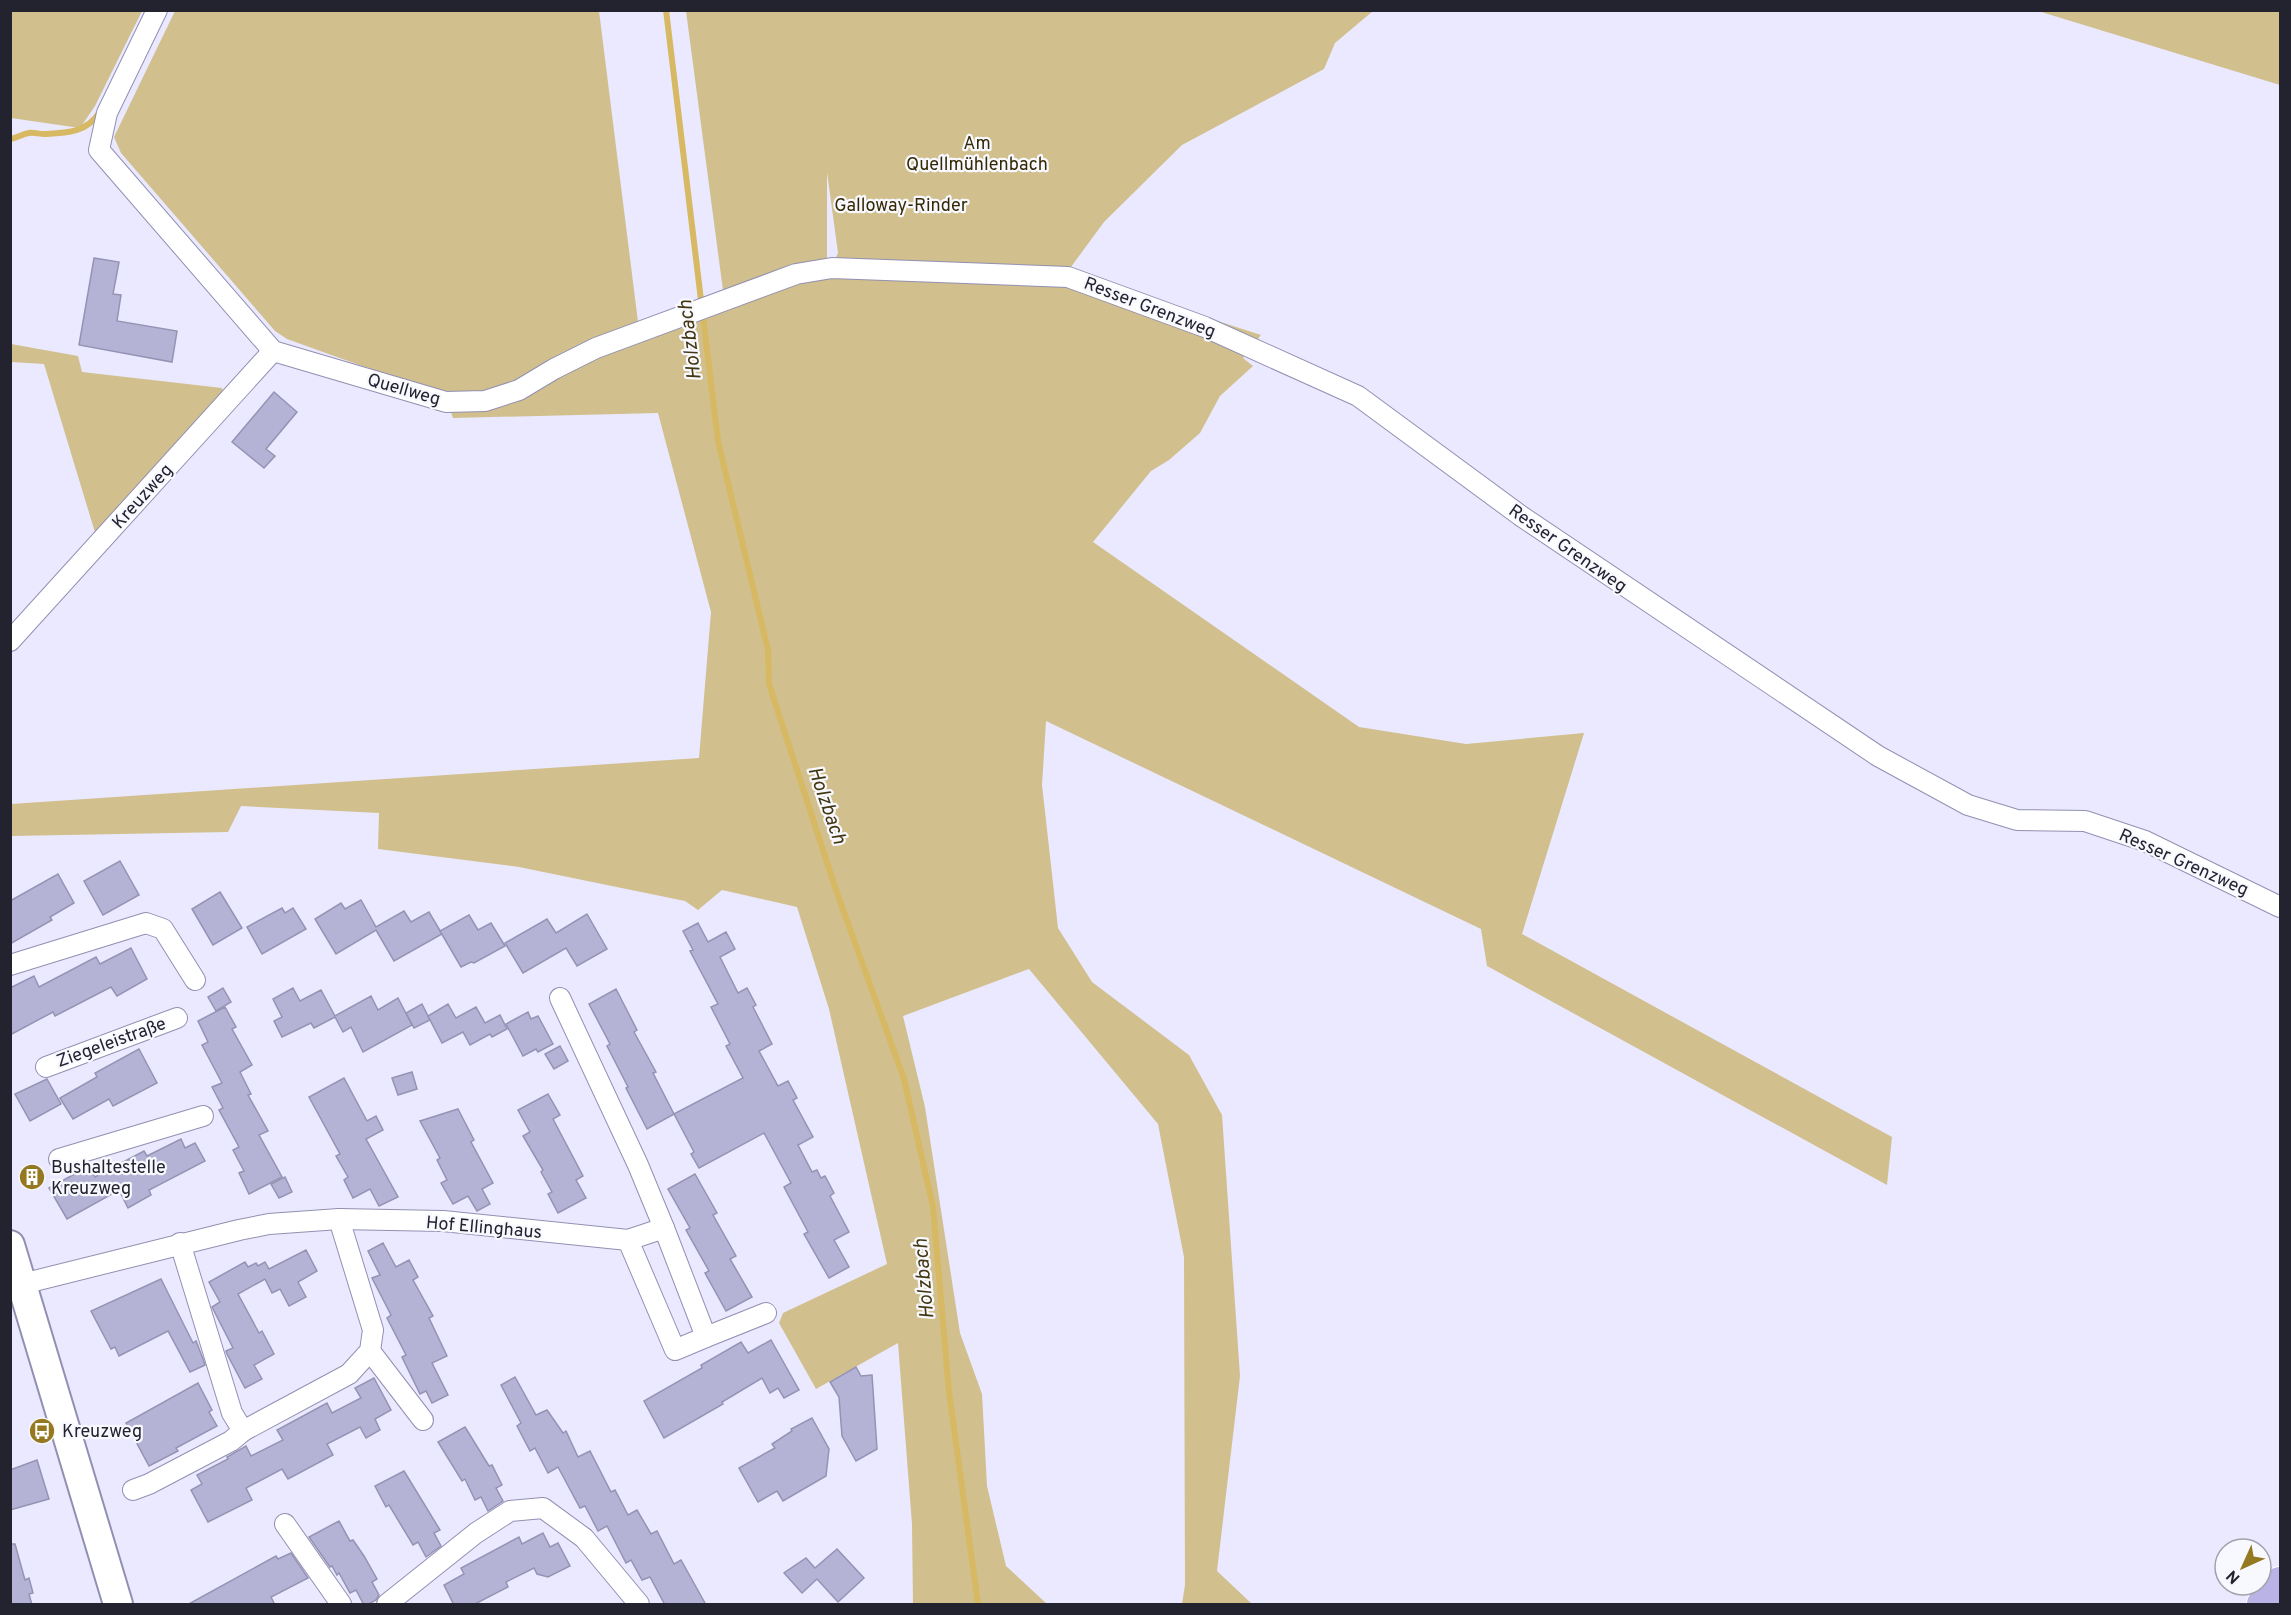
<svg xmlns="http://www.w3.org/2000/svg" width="2291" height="1615" viewBox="0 0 2291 1615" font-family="Overpass,sans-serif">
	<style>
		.green { fill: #d1bf8d }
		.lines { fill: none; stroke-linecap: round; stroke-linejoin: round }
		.stream { stroke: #d7b964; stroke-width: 6 }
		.building { fill: #b5b3d5; stroke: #9593b4; stroke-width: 1.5 }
		.minor-casing { stroke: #9290b2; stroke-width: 22 }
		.secondary-casing { stroke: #9290b2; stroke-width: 32 }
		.primary-casing { stroke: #fff; stroke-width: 34 }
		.minor { stroke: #fff; stroke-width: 20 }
		.secondary { stroke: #fff; stroke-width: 28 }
		.primary { stroke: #b9b3e6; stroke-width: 32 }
		.labels { text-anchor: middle; stroke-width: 4.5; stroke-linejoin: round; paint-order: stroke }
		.park-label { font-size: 18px; fill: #352903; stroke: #f8f8ff }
		.street-label { font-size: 18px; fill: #23222f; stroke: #f8f8ff }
		.poi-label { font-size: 18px; fill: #23222f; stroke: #f8f8ff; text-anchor: start }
		.water-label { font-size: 20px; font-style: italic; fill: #433711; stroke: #f8f8ff }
	</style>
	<rect width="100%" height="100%" fill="#eae9ff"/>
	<g class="green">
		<polygon points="11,10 142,11 95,106 80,128 11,118"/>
		<polygon points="175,11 599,11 638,322 829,272 838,253 827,172 827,268 724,298 686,11 1373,11 1335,43 1324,69 1182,145 1104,222 1068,271 1093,281 1261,335 1243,358 1253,366 1220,396 1200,433 1169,460 1151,471 1093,542 1359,727 1466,744 1584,733 1522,934 1892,1137 1887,1185 1487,966 1481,929 1046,721 1042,785 1058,928 1092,982 1189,1055 1222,1115 1240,1376 1217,1571 1252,1604 1182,1604 1185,1585 1184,1257 1158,1124 1029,969 903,1016 925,1107 960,1333 982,1394 987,1486 1006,1566 1047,1604 913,1604 912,1524 898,1343 816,1389 779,1323 783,1313 887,1264 829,1009 797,907 722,890 698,910 685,901 519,867 378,849 379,813 241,806 228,832 11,836 11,804 699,758 711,612 658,413 453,418 445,395 334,356 287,339 275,331 121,153 114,137"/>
		<polygon points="2038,11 2280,11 2280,85"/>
		<polygon points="11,344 78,356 82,372 222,388 225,399 97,539 44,364 11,362"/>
	</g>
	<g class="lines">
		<g class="stream">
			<polyline points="666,10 718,441 768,650 769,684 836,890 904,1079 933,1207 949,1392 978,1604"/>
			<path d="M10 139C18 138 22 134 29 133 33 132 39 134 44 134 67 133 86 133 100 112"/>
		</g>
	</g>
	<g class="building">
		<polygon points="94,258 119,262 113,294 121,295 117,321 177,331 172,362 79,345"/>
		<polygon points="274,392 297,412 266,449 275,456 264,468 232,442"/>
		<polygon points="120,861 139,895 103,915 84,881"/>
		<polygon points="58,874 74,903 50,917 52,920 10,944 10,901"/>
		<polygon points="220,892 242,928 213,945 192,909"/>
		<polygon points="361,900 376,927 404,911 411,922 429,912 442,934 394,961 376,930 336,954 315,919 341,903 345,909"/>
		<polygon points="282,908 285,913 293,908 306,929 262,954 247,927"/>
		<polygon points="587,914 607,949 577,966 566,948 523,973 505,943 547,919 556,933"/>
		<polygon points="469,915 478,930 491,923 505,946 474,963 471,962 461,967 440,931"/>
		<polygon points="698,923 708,942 726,932 735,949 720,957 738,993 747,988 756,1005 753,1007 772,1044 759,1051 778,1086 788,1081 797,1098 793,1100 813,1137 798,1145 812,1172 817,1170 821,1178 825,1176 834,1193 830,1196 849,1232 834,1240 849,1267 829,1278 804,1234 808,1232 784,1187 791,1183 764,1133 699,1168 691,1154 694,1152 674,1114 647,1129 626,1088 628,1087 607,1046 610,1044 589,1004 616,989 637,1030 634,1032 656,1072 653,1073 674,1114 743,1078 726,1046 730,1044 711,1007 718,1004 690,951 693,950 683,931"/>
		<polygon points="131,948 147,979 117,996 111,987 55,1016 53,1012 10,1035 10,988 34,976 39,987 96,957 100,964"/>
		<polygon points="223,988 231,1002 216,1011 208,997"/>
		<polygon points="293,988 300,1001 321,990 335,1016 371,996 378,1010 398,998 412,1025 363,1052 351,1027 343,1032 335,1017 314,1028 311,1023 282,1037 274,1021 282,1017 273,999"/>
		<polygon points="422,1004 430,1020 414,1028 406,1013"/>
		<polygon points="448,1004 456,1018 476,1007 485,1023 500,1015 507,1029 492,1037 490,1034 470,1045 463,1032 442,1043 428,1016"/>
		<polygon points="225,1007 236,1027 232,1029 252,1065 240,1072 251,1094 248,1095 268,1131 259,1135 282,1177 249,1194 239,1173 244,1171 233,1150 239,1147 219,1110 223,1108 212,1087 222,1083 202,1045 208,1042 198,1021"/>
		<polygon points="528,1012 531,1019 538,1016 553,1044 538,1052 536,1049 523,1056 506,1024"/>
		<polygon points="560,1046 568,1061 554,1069 545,1054"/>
		<polygon points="139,1049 157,1083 113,1106 109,1099 73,1119 60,1098 97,1077 95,1073"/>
		<polygon points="412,1072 417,1089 398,1095 392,1078"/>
		<polygon points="344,1078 367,1121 376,1116 383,1130 366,1139 398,1197 379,1206 370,1189 353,1198 344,1180 348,1177 336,1156 340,1154 309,1097"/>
		<polygon points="47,1079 61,1104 30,1121 15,1094"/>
		<polygon points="548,1094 560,1115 553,1119 583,1176 576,1180 586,1198 558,1213 548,1194 552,1192 541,1172 543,1170 523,1136 530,1132 518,1110"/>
		<polygon points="458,1109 474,1140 471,1142 493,1183 482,1189 490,1204 477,1211 468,1196 453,1204 441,1183 447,1180 437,1160 440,1158 420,1121"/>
		<polygon points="181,1139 185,1148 195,1143 205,1161 149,1190 151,1195 128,1208 119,1190 67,1219 49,1188 89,1166 95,1177 144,1151 147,1156"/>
		<polygon points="695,1174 717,1213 713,1215 736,1256 730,1259 752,1297 726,1311 705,1273 709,1271 686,1230 690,1228 668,1189"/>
		<polygon points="285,1177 292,1192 279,1198 271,1184"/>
		<polygon points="383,1243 396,1267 409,1260 418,1277 413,1280 433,1316 429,1318 447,1356 432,1363 448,1395 432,1403 426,1391 420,1394 402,1357 406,1355 387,1318 391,1315 372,1278 380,1275 368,1251"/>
		<polygon points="306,1250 317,1271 298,1282 306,1297 289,1306 280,1289 272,1293 265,1279 238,1294 259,1333 262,1331 274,1354 254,1365 262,1379 245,1388 227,1354 226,1351 233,1348 212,1307 220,1302 209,1282 245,1262 248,1267 256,1263 258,1266 265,1262 269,1269"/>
		<polygon points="161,1279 193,1343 196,1341 203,1359 205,1365 190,1372 168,1331 119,1356 115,1347 111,1349 91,1311"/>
		<polygon points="771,1340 799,1390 784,1398 778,1388 770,1393 762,1378 722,1402 723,1404 664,1438 644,1401 702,1368 701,1365 741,1342 748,1353"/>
		<polygon points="856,1367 861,1376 872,1375 877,1449 856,1461 842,1436 839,1397 830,1382"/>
		<polygon points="515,1377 536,1415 547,1410 563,1433 566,1431 578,1457 590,1451 611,1492 615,1490 628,1515 637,1510 651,1534 657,1531 674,1564 681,1560 706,1605 665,1605 650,1577 642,1580 631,1560 626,1563 607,1526 598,1531 585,1506 580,1508 558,1467 548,1473 535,1448 530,1451 517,1426 521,1423 501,1385"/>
		<polygon points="374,1378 391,1410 375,1419 380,1430 366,1438 360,1427 327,1444 333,1455 288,1479 282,1469 246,1488 252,1500 208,1522 191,1490 202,1484 197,1475 228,1459 227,1457 246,1446 251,1456 283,1440 277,1430 327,1403 332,1413 361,1398 355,1388"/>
		<polygon points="198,1383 212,1410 209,1412 217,1426 176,1448 178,1451 149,1466 126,1423"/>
		<polygon points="812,1418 829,1449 826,1476 783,1501 777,1491 758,1502 739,1468 775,1448 772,1444 792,1431 791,1429"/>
		<polygon points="465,1427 489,1466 492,1465 502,1485 496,1488 503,1501 488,1511 481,1497 475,1500 465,1479 462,1481 438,1442"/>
		<polygon points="37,1460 49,1499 10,1510 10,1470"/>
		<polygon points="404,1471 440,1530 434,1533 441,1546 426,1557 418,1542 413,1545 389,1505 386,1507 375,1486"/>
		<polygon points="339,1521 350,1541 353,1540 364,1556 377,1579 372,1582 379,1595 376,1600 367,1605 364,1605 356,1590 350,1593 339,1573 337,1575 332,1566 330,1567 309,1537"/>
		<polygon points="543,1533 550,1547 558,1543 570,1566 548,1577 537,1574 534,1568 506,1582 508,1587 473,1605 454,1605 444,1585 464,1574 461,1568 519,1537 522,1544"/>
		<polygon points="10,1544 15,1544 25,1580 29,1578 33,1593 29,1594 32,1605 10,1605"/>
		<polygon points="837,1549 864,1578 838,1602 817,1579 802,1593 784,1573 806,1558 815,1568"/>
		<polygon points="291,1553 308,1578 271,1597 275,1605 187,1605 276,1556 278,1559"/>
	</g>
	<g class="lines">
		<g class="minor-casing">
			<g id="minor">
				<polyline points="157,10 107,113 99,150 273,351 446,402 485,401 519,390 554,369 596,348 796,274 832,268 1068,277 1205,327 1358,396 1521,516 1878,756 1968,805 2017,820 2085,821 2145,841 2280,907"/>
				<polyline points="10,641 273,351"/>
				<polyline points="10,965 146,923 163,929 195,980"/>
				<polyline points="560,998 638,1165 664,1228"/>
				<polyline points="46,1067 177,1018"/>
				<polyline points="59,1159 203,1116"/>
				<polyline points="180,1243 232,1413 243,1431 349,1374 370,1351 373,1330 339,1219"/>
				<polyline points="22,1284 239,1230 269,1224 339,1219 443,1221 628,1240 675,1350 706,1337 664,1228 628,1240"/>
				<polyline points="706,1337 766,1313"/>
				<polyline points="370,1351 423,1420"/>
				<polyline points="133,1490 149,1484 231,1441 243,1431"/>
				<polyline points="285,1524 341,1604"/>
				<polyline points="387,1604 476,1533 510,1511 543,1508 584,1538 639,1604"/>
			</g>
		</g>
		<g class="secondary-casing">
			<polyline id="secondary" points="10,1245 118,1604"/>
		</g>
		<g class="primary-casing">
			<polyline id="primary" points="2263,1604 2280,1583"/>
		</g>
		<use href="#minor" class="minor"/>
		<use href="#secondary" class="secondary"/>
		<use href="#primary" class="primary"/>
	</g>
	<defs>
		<g id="building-disc" transform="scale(1.35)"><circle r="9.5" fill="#947920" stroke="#f8f8ff"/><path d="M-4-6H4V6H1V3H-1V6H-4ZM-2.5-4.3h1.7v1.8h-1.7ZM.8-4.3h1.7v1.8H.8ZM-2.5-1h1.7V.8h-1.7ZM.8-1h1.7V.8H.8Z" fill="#fff"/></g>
		<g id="bus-disc" transform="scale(1.35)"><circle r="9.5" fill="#947920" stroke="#f8f8ff"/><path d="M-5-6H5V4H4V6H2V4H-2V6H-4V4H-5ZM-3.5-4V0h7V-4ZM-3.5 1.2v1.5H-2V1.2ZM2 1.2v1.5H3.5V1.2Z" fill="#fff"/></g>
	</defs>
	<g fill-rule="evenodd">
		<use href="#building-disc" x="32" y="1177"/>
		<use href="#bus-disc" x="42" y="1431"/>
	</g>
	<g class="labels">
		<g class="park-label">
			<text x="977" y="149">Am<tspan x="977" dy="21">Quellmühlenbach</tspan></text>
			<text x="901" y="211">Galloway-Rinder</text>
		</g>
		<g class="street-label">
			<text transform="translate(1150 307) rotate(21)" y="6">Resser Grenzweg</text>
			<text transform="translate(404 389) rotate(16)" y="6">Quellweg</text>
			<text transform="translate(142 496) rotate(-48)" y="6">Kreuzweg</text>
			<text transform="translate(1568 548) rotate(35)" y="6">Resser Grenzweg</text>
			<text transform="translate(2184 862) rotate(24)" y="6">Resser Grenzweg</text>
			<text transform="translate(111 1042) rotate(-20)" y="6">Ziegeleistraße</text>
			<text transform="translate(484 1227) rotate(5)" y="6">Hof Ellinghaus</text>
		</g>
		<g class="poi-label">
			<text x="51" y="1173">Bushaltestelle<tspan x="51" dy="21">Kreuzweg</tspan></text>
			<text x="62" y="1437">Kreuzweg</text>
		</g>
		<g class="water-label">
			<text transform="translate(689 340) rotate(-97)" y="7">Holzbach</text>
			<text transform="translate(828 805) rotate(71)" y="7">Holzbach</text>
			<text transform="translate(923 1279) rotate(-95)" y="7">Holzbach</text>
		</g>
	</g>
	<rect width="2291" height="1615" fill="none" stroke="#23222f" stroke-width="24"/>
	<g transform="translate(2243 1567) rotate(225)"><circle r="28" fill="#f8f8ff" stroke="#a3a2ac" stroke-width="1.5"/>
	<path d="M0-4.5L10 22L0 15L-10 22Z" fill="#947920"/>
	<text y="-9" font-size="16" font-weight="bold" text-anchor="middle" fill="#23222f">N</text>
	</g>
</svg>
